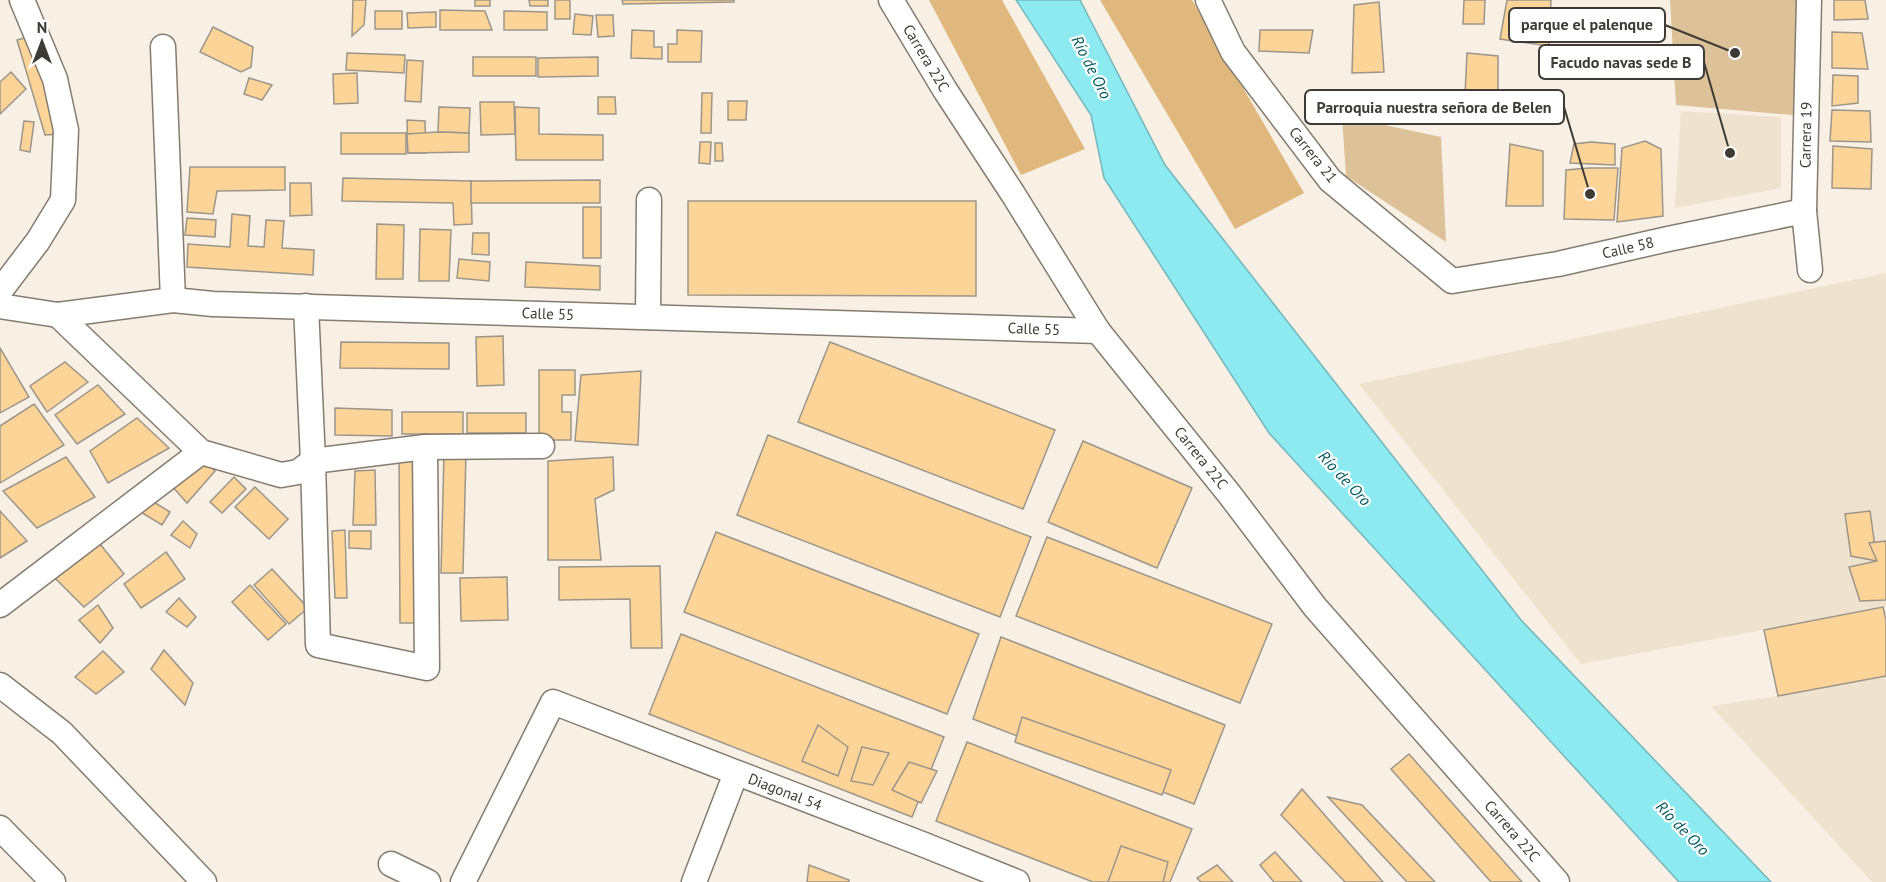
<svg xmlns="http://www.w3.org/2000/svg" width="1886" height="882" viewBox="0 0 1886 882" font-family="'PT Sans',sans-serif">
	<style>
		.built { fill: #efe2cf }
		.green { fill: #dcc199 }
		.forest { fill: #e0b87d }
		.water { fill: #8deaf1; stroke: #75b6b9; stroke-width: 1.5 }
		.building { fill: #fdd498; stroke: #9c9589; stroke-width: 1.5 }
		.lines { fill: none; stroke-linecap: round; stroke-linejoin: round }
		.minor-casing { stroke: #847c71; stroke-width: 27 }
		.minor { stroke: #fff; stroke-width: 24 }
		.labels { text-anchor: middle; stroke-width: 4.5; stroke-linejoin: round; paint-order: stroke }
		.street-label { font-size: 15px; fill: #3e3b36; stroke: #fff }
		.water-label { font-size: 16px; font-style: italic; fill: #045a5f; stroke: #fff }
		.leader { fill: none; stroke: #3e3b36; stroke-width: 2 }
		.callout-dot { fill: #3e3b36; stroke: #fff; stroke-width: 2 }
		.callout { fill: #fff; stroke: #3e3b36; stroke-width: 2 }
		.callout-label { font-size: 16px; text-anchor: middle; font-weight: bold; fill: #3e3b36 }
	</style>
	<rect width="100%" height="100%" fill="#f8f0e4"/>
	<g class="built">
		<polygon points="1681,111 1781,117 1781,188 1675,208"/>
		<polygon points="1886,273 1886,607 1581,664 1359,384"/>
		<polygon points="1886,676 1886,882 1872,882 1711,706 1778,696"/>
	</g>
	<g class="green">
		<polygon points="1670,0 1799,0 1793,115 1676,105"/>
		<polygon points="1342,116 1441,137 1446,242 1346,176"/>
	</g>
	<g class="forest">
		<polygon points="929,0 1002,0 1085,149 1021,175"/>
		<polygon points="1100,0 1192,0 1304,193 1235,229"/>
	</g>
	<polygon class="water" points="1016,0 1080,0 1165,165 1521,620 1771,882 1679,882 1269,433 1104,178 1091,115"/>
	<g class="building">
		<polygon points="353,0 366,0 364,25 352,36"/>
		<rect x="475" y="0" width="15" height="6"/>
		<polygon points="529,0 548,0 548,6 530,6"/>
		<rect x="555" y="0" width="15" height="19"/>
		<polygon points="622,0 734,0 734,2 623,4"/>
		<polygon points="1464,0 1485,0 1484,24 1463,24"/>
		<polygon points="1507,0 1551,0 1549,46 1500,39"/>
		<polygon points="1834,0 1865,0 1868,19 1834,20"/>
		<polygon points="1379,2 1384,72 1352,73 1354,5"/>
		<polygon points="440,10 485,11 492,30 440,30"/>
		<rect x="375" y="11" width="27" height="18"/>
		<polygon points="504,11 547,12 547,30 504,30"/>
		<polygon points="436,12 436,27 408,28 407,13"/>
		<polygon points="575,14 593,16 591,35 573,34"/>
		<polygon points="596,15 613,15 614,36 598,37"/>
		<polygon points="213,27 253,47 251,67 241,72 200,52"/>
		<polygon points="632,30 654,31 654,47 662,47 662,59 631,58"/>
		<polygon points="677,30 702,31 701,62 668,62 668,44 677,44"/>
		<polygon points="1260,30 1313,30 1309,53 1259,51"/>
		<polygon points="1832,32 1862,33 1868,69 1832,68"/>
		<polygon points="32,36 60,134 45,135 17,40"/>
		<polygon points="347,53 405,55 404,73 346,70"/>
		<polygon points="1467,53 1498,56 1498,95 1465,94"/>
		<rect x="473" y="57" width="63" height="19"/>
		<polygon points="598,57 598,76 538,77 538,58"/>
		<polygon points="407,60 423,61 421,102 405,101"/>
		<polygon points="11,72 26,89 0,114 0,82"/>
		<polygon points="357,73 358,103 334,104 333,74"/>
		<polygon points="1833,75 1858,76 1858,103 1832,106"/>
		<polygon points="249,78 272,85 262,100 244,94"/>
		<polygon points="702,93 712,93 711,133 701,133"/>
		<polygon points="598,97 615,97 616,114 598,114"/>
		<polygon points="728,101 747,101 746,120 728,120"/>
		<polygon points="480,102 514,102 515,134 481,135"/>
		<polygon points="439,107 470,108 469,133 438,132"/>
		<polygon points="515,107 539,108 539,134 603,135 603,160 516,160"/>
		<polygon points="1832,110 1870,111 1871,142 1830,141"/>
		<polygon points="407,120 425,121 426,153 408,153"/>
		<polygon points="24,121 34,122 30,152 20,150"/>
		<polygon points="438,132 469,133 469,152 408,153 407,134"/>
		<rect x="341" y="133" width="65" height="21"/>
		<polygon points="1645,141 1661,149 1663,216 1617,222 1622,148"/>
		<polygon points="700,142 711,142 710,164 699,163"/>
		<polygon points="1591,142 1615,144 1615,165 1570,163 1574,144"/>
		<polygon points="715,143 722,143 723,161 715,161"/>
		<polygon points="1510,144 1543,151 1543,206 1506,206"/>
		<polygon points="1833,146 1872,149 1871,189 1832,188"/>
		<polygon points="190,167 285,167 285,190 217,191 213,214 187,212"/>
		<polygon points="1589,168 1618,168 1614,220 1564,219 1566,170"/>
		<polygon points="343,178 471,181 472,224 454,225 453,203 342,201"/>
		<polygon points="600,180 600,203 471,203 471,181"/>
		<polygon points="290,183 311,183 312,215 290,216"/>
		<polygon points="688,201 976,201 976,296 688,295"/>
		<rect x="583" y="207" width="18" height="51"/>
		<polygon points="232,214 250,216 248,246 264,247 266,220 284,221 282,248 314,250 313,275 187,267 188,244 230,247"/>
		<polygon points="187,218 216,220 215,237 185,235"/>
		<polygon points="377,224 404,225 403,279 376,279"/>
		<polygon points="420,229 451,230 449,281 419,281"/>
		<polygon points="473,233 489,233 489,255 472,254"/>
		<polygon points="459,259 490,262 489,281 457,278"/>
		<polygon points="526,262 600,266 600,290 525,287"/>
		<polygon points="503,336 504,385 477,386 476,337"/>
		<polygon points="341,342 449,343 449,369 340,368"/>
		<polygon points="830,342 1055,430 1023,509 798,422"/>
		<polygon points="0,348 29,397 0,413"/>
		<polygon points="65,362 88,382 47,412 30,386"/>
		<polygon points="539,370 575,370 575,395 562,395 562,412 571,412 571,440 539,440"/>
		<polygon points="641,371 638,445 575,441 581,375"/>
		<polygon points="98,385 125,414 77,444 55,415"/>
		<polygon points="34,404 64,445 0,483 0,426"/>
		<polygon points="335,408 392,410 392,436 335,435"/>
		<rect x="402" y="412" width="61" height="22"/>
		<rect x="467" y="413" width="59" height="20"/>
		<polygon points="137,418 169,448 108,483 90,451"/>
		<polygon points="768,435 1031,537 1000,617 737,515"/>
		<polygon points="1083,441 1192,488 1157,568 1048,522"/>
		<polygon points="444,453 466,454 463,573 441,573"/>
		<polygon points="399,454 417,454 418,623 400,623"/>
		<polygon points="200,456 215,471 187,503 172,486"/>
		<polygon points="66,457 95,497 37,528 3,491"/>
		<polygon points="613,457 614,490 595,499 601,560 548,560 548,461"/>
		<polygon points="375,470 376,525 353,525 355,471"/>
		<polygon points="234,477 246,489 222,513 210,502"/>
		<polygon points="255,487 288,519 269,539 235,507"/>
		<polygon points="147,498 170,512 162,525 139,511"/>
		<polygon points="0,511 27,541 0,558"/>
		<polygon points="1870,511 1877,561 1851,556 1845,514"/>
		<polygon points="183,521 197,534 190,548 171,535"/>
		<polygon points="345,530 347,598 335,598 332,531"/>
		<polygon points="349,531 371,531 371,549 349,548"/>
		<polygon points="716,532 979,634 947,714 684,612"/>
		<polygon points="1047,537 1272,624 1240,703 1016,616"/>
		<polygon points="1886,541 1886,600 1860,601 1849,567 1877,561 1869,543"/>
		<polygon points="100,544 124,574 84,607 54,577"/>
		<polygon points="166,552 185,579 141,608 124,584"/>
		<polygon points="660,566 662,648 631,648 630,599 559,600 559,567"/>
		<polygon points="272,569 308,608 289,624 254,585"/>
		<polygon points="507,577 508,620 461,621 460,578"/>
		<polygon points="250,585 286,624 268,640 232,602"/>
		<polygon points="179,598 196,617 187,627 166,612"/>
		<polygon points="98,605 113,628 100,643 79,620"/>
		<polygon points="1883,607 1886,620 1886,676 1778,696 1764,630"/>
		<polygon points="681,634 944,737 912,817 649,714"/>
		<polygon points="1001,637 1225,725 1194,804 973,719"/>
		<polygon points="164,650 193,683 185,705 151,669"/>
		<polygon points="103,651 124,672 96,694 75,677"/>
		<polygon points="1022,717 1171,770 1162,795 1015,742"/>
		<polygon points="818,725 848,747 838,776 802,761"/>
		<polygon points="967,742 1192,829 1170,882 1093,882 936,821"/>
		<polygon points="862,747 889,753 873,785 851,781"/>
		<polygon points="1409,754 1522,882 1491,882 1391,769"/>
		<polygon points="909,762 937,771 921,803 892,790"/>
		<polygon points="1302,789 1383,882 1345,882 1281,815"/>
		<polygon points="1328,797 1362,805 1435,882 1407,882"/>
		<polygon points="1121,846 1168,862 1163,882 1108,882"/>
		<polygon points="1275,852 1302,882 1274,882 1260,865"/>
		<polygon points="809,865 849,880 849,882 807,882"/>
		<polygon points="1217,865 1233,882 1201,882 1197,878"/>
	</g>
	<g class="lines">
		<g class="minor-casing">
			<g id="minor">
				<polyline points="891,0 945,90 1013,194 1098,331 1230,495 1315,607 1557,882"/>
				<polyline points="1208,0 1233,52 1330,180 1452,281 1558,264 1668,239 1804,211"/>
				<polyline points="1809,0 1804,211 1810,270"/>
				<polyline points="163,47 173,300"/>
				<polyline points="0,291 38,241 63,200 66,130 55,79 22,0"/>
				<polyline points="0,306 58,315 173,300 213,304 1098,331"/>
				<polyline points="306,306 313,461 318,645 427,668 425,447"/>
				<polyline points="58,315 201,452 281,475 298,472 313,461 425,447 542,446"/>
				<polyline points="648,317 649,200"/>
				<polyline points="0,605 201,452"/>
				<polyline points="0,685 62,733 204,882"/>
				<polyline points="0,828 53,882"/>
				<polyline points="391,864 428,882"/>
				<polyline points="463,882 553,702 922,844 1017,882"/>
				<polyline points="694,882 736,773"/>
			</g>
		</g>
		<use href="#minor" class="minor"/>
	</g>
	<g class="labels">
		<g class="street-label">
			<text transform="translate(926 58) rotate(59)" y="5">Carrera 22C</text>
			<text transform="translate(1806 135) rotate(-89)" y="5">Carrera 19</text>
			<text transform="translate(1313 155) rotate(51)" y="5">Carrera 21</text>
			<text transform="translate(1628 248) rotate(-13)" y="5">Calle 58</text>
			<text transform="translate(548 314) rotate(2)" y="5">Calle 55</text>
			<text transform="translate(1034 329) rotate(2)" y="5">Calle 55</text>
			<text transform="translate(1201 458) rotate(51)" y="5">Carrera 22C</text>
			<text transform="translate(785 792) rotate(21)" y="5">Diagonal 54</text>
			<text transform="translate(1512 831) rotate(49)" y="5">Carrera 22C</text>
		</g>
		<g class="water-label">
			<text transform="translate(1092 67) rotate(63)" y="6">Río de Oro</text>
			<text transform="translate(1345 478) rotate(47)" y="6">Río de Oro</text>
			<text transform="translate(1683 828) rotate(46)" y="6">Río de Oro</text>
		</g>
	</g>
	<path class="leader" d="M1735 53L1665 25M1730 153L1704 62M1590 194L1564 107"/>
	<g class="callout-dot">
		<circle cx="1735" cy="53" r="6"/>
		<circle cx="1730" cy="153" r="6"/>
		<circle cx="1590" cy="194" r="6"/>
	</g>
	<g class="callout">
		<rect x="1509" y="8" width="156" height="34" rx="6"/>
		<rect x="1539" y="45" width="165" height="34" rx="6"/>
		<rect x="1305" y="90" width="259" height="34" rx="6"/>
	</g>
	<g class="callout-label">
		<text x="1587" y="30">parque el palenque</text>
		<text x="1621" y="68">Facudo navas sede B</text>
		<text x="1434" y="113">Parroquia nuestra señora de Belen</text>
	</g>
	<g transform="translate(42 42)" stroke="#ffffff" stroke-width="4.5" paint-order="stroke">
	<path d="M0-4.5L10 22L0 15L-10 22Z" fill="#3e3b36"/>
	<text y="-9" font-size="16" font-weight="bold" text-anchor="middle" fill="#3e3b36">N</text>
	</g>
</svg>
